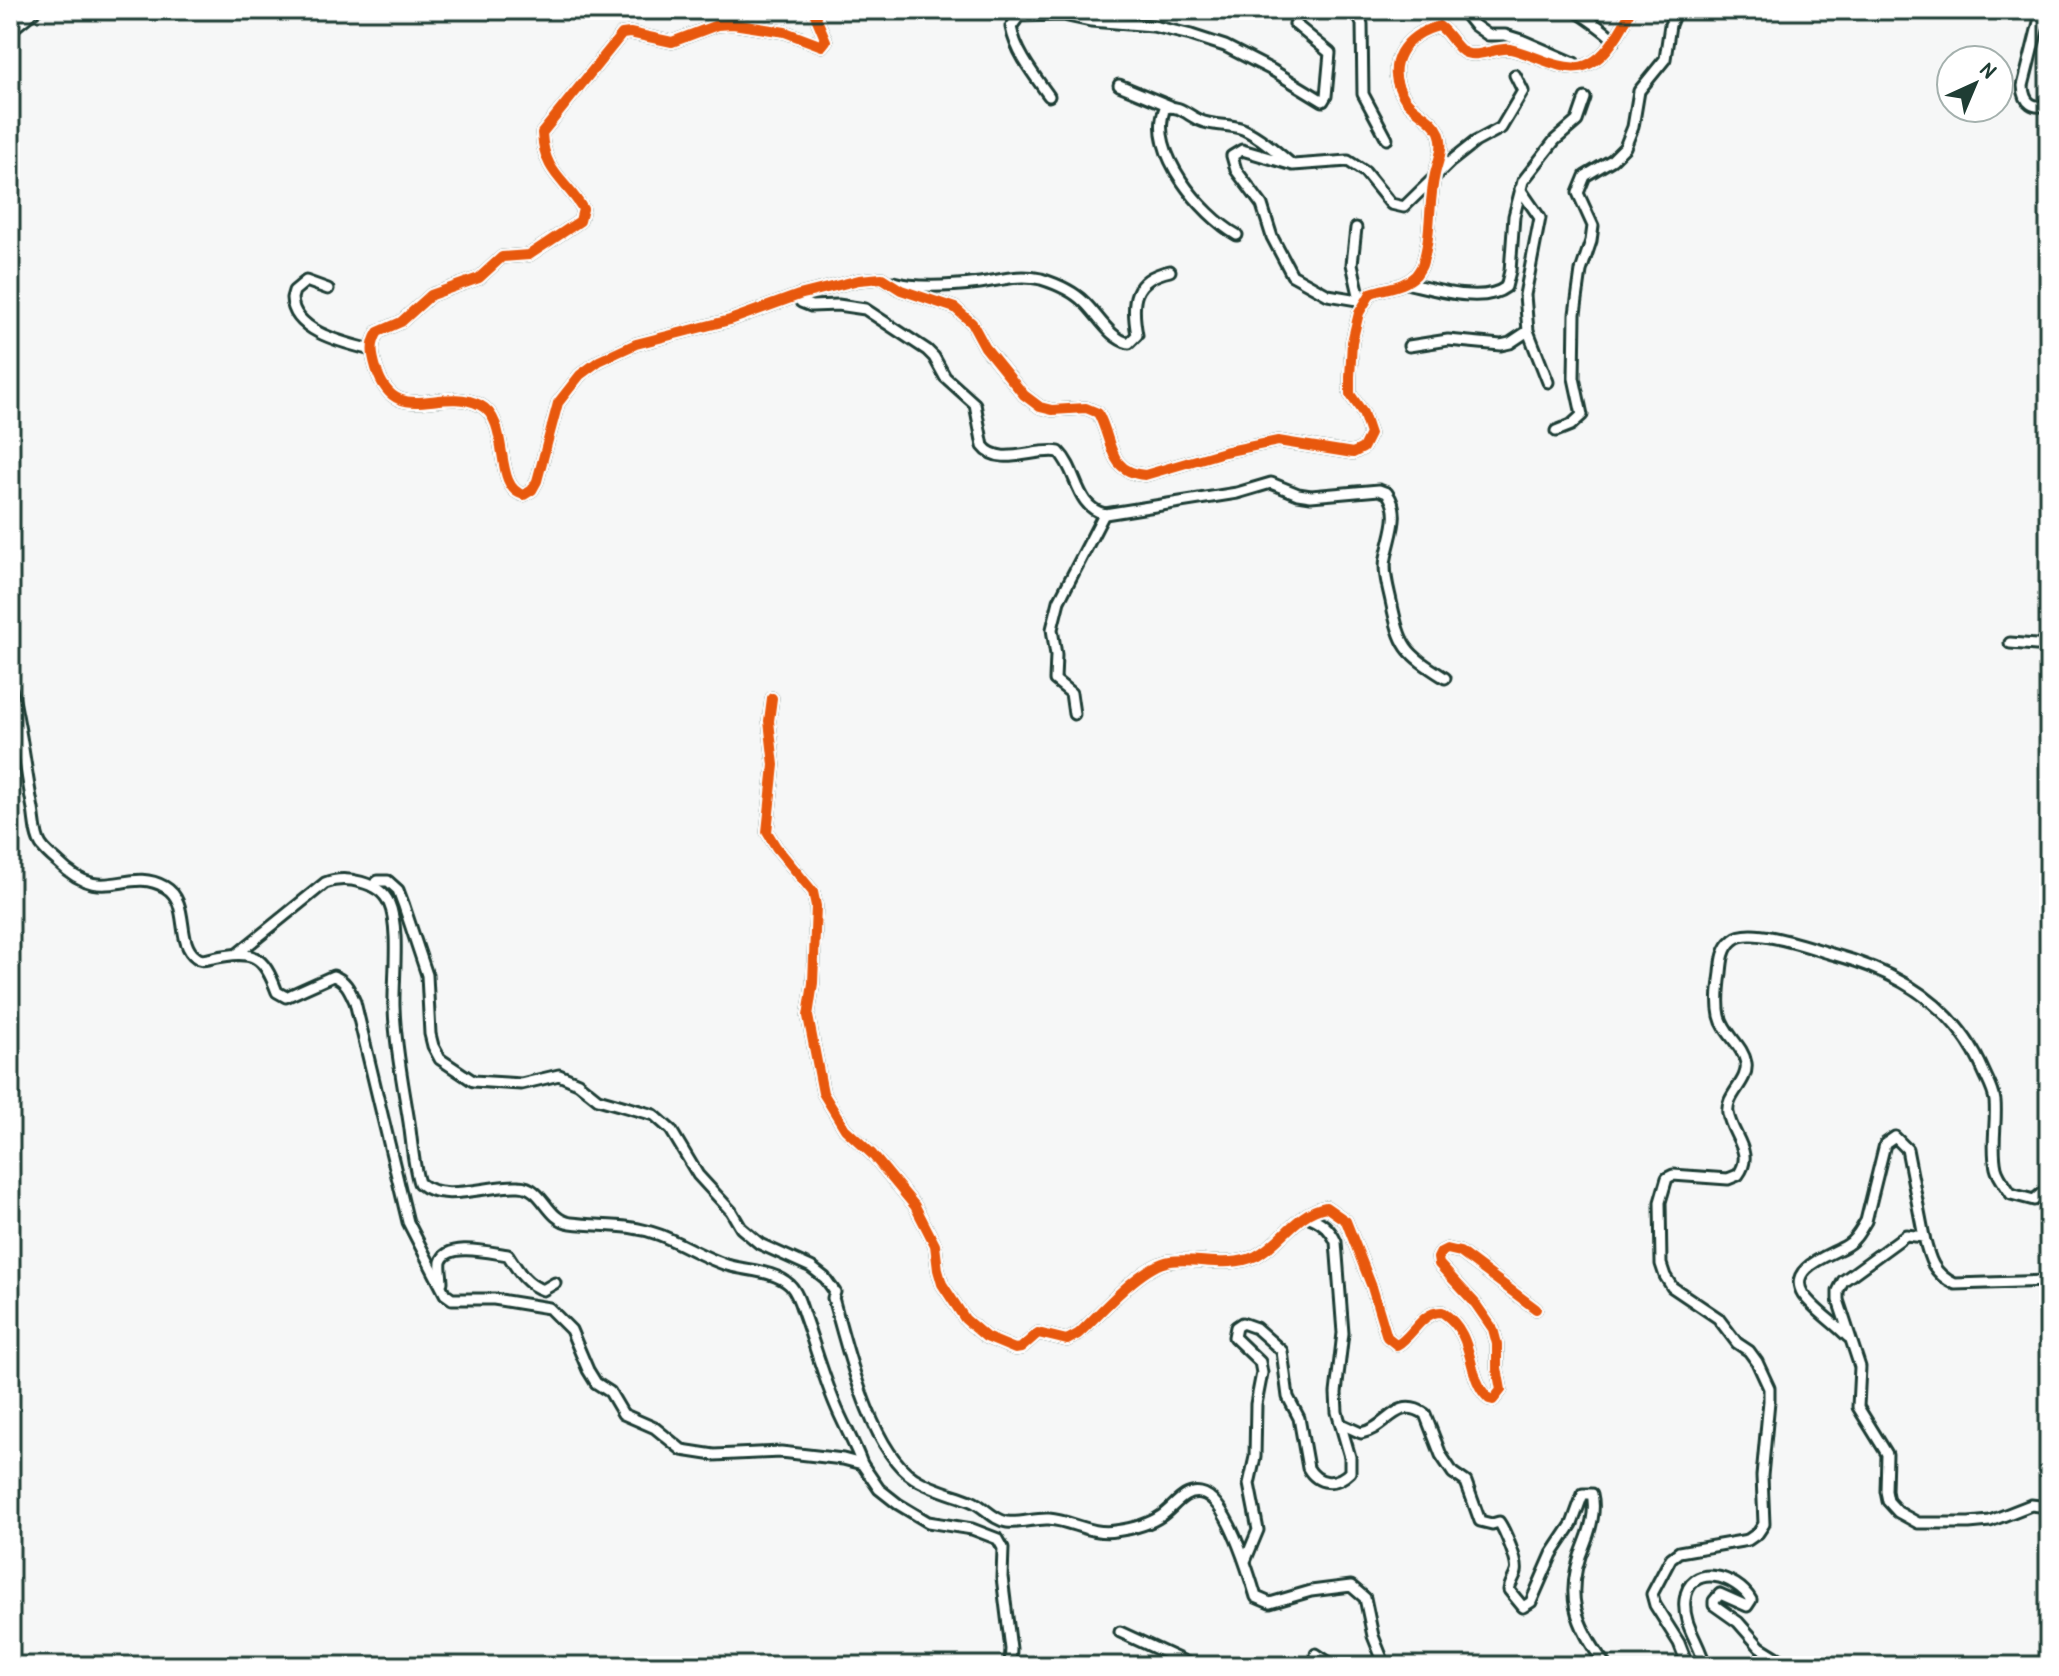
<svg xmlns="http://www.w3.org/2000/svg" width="2059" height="1676" viewBox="0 0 2059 1676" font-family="'Patrick Hand',sans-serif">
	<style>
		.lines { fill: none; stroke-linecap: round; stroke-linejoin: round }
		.minor-casing { stroke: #1f3d34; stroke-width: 15 }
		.minor { stroke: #fff; stroke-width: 9 }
		.cycleway-casing { stroke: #fff; stroke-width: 15 }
		.cycleway { stroke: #e8590c; stroke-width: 10 }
	</style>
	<rect width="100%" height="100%" fill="#f6f7f7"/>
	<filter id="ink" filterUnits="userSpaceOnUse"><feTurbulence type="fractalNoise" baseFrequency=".0125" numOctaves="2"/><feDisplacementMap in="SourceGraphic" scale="16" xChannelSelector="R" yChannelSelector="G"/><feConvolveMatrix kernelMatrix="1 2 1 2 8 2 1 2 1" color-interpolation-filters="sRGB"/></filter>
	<g filter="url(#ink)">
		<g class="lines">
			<g class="minor-casing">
				<g id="minor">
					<path d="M813 10 826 41 822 46 785 32 733 24 717 25 672 42 630 33 622 34 542 133C544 174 566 180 583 209L580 221 529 255 502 257 479 278 431 295 401 322 378 332C370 345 372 354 376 368 395 429 439 385 480 405 512 421 492 488 524 495L532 490 537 481 558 403 580 375 599 361 636 344 730 320 799 295 859 280 882 278 901 290 955 308 972 323 985 347 1024 395 1040 407 1052 410 1086 408 1098 413C1113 440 1107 472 1145 475L1224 452 1278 441 1353 453 1363 448 1370 434 1363 413 1350 394V377L1352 342 1359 313 1371 293C1386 287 1403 288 1416 275 1418 272 1421 268 1422 265 1432 236 1428 204 1435 174 1438 161 1445 146 1439 132 1432 117 1414 112 1405 99 1382 65 1405 34 1439 26 1449 33 1452 42 1461 50 1472 61 1495 47 1510 49 1552 59 1580 88 1612 43 1620 32 1626 23 1630 10"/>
					<polyline points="1352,10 1359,17 1362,24 1363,94 1387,139"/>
					<polyline points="1462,10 1474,25 1488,35 1505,35 1521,40 1574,63"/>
					<path d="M1575 10C1583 16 1610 33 1614 41"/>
					<path d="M2042 10 2023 86C2024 103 2033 110 2049 104"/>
					<polyline points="10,31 36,10"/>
					<polyline points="1119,85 1170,106"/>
					<path d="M1049 96C1034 75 1016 53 1011 27L1019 16 1063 15 1091 21 1153 26 1191 35 1225 46 1272 70 1323 101 1326 96 1330 53 1295 24 1301 10"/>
					<polyline points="1520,189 1540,218 1525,295 1528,331 1548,382"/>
					<polyline points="1356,228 1352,264 1360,299"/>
					<path d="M1237 235C1202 215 1147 151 1165 108 1178 104 1188 115 1199 120 1213 127 1228 123 1243 129 1260 137 1276 151 1290 163"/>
					<path d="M893 282C918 289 954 286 980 283 1002 280 1018 274 1041 279 1057 284 1072 290 1084 302 1098 315 1110 339 1129 343L1137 335C1131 302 1132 279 1170 271"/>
					<path d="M1406 283C1433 289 1483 305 1506 287L1510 271 1514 216 1523 181 1555 140 1577 121 1585 98"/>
					<path d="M328 289 306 281 294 291 292 298C293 332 345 343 372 350"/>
					<path d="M799 295 801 302 811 306 838 305 865 309 927 350 934 357 945 377 975 404 983 446C999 468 1037 447 1059 452 1078 471 1075 507 1105 514L1237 493 1271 483 1298 494 1311 496 1379 490 1387 493C1402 513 1390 535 1386 558 1383 571 1388 587 1391 601 1401 648 1404 652 1445 678"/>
					<polyline points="1364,301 1328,295 1292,275 1272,237 1262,205 1236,170 1232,156 1242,150 1293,165 1348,161 1365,172 1391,204 1404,207 1451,161 1475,142 1501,128 1523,91 1515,75"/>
					<polyline points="1409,346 1448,340 1501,345 1510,343 1528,331"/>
					<polyline points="1556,431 1571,425 1582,415 1574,378 1575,314 1581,271 1591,241 1593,226 1578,193 1585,176 1612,160 1625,147 1633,127 1639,91 1665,59 1670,25 1676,10"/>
					<polyline points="2010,643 2049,646"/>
					<path d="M10 684C21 724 25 768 33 809 35 820 35 836 41 845 45 851 52 857 58 862 104 908 126 865 165 887 191 902 175 942 196 957 202 962 206 959 213 958 253 950 263 954 277 992L286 997 333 976C346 980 350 991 355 1002L408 1222 445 1294 452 1299H494L549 1308 571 1330 588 1370 596 1383 610 1392 623 1414 655 1428 682 1450 714 1455 781 1452 843 1459 862 1464 879 1489 898 1504 928 1522 972 1529 998 1539 1003 1548 1002 1577 1011 1649 1010 1666"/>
					<path d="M772 698 769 721 774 765 767 832 776 847 813 892 816 906 813 983 808 1016 823 1093 845 1129 872 1154 915 1206 935 1245 938 1270 942 1284 965 1319 986 1337 1015 1349 1021 1348 1038 1333 1067 1340 1078 1334C1100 1314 1140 1266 1170 1261 1198 1257 1228 1269 1256 1256 1281 1243 1297 1212 1326 1207L1346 1221 1372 1287 1387 1337 1397 1345C1413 1336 1422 1311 1442 1312 1478 1336 1464 1375 1489 1399L1493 1400 1501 1390 1497 1368V1344L1493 1329 1475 1303 1439 1264 1438 1258 1441 1252 1447 1249 1460 1252 1536 1309"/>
					<polyline points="1074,714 1071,693 1055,680 1056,655 1052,629 1059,601 1104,514"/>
					<path d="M372 886 378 881H388L398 890 404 906 427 975 430 1034 433 1046 440 1059 473 1081 521 1084 559 1075 578 1083 598 1099 654 1115 671 1130 698 1175 731 1211 741 1228 760 1244 811 1267 825 1278 835 1292 833 1298C847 1347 870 1450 914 1478 931 1489 953 1494 971 1501 984 1506 993 1520 1007 1522 1020 1524 1035 1518 1049 1519 1072 1521 1092 1535 1115 1531 1130 1529 1148 1525 1161 1516 1174 1508 1183 1489 1201 1493 1227 1498 1249 1574 1256 1597L1270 1603 1311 1591 1351 1586 1365 1598 1373 1636 1385 1666"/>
					<path d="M237 954 325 883C345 875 380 882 389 903 400 927 393 980 394 1007 395 1045 403 1084 409 1122 412 1142 413 1164 419 1183 443 1204 490 1184 519 1186 544 1187 546 1220 571 1223 604 1227 627 1223 660 1235 683 1244 704 1258 727 1265 747 1271 774 1270 790 1285 798 1293 801 1307 805 1318 815 1346 823 1375 835 1404 843 1424 855 1444 862 1464"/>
					<path d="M2049 1281 1955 1284C1933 1274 1929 1258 1924 1237L1906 1235 1843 1281 1838 1291V1300L1860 1367 1858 1407 1887 1454 1886 1491 1888 1501 1898 1512 1918 1523H1969L1990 1521 2031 1505 2049 1507"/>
					<path d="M442 1282C442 1276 440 1268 441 1262 447 1241 492 1253 508 1255 517 1269 525 1284 543 1290L555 1283"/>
					<path d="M1848 1337C1835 1323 1814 1310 1803 1294 1786 1267 1832 1255 1847 1245 1856 1240 1861 1229 1866 1221L1885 1144 1895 1137 1907 1149 1924 1237"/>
					<path d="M1341 1424 1361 1433C1387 1429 1396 1395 1425 1414L1441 1455 1453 1473 1466 1482 1480 1521 1492 1524 1499 1522C1504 1529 1519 1563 1516 1572 1514 1579 1510 1583 1509 1590L1523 1607 1531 1602 1552 1554 1572 1524 1583 1494H1592C1596 1510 1591 1528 1585 1543 1563 1595 1575 1623 1606 1666"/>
					<path d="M1246 1559 1258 1530 1249 1484 1255 1457 1256 1404 1262 1373 1260 1362 1234 1337 1236 1327 1242 1323 1256 1328 1282 1351 1288 1397 1299 1418 1308 1468C1318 1485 1336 1486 1350 1472V1457L1337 1412 1336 1393 1343 1333 1336 1242C1330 1228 1320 1220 1306 1216"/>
					<polyline points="1120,1632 1194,1666"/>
					<polyline points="1316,1654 1334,1666"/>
					<path d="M1688 1666 1679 1643 1655 1605 1652 1594 1671 1558 1679 1552 1748 1540 1758 1533 1764 1524 1762 1476 1769 1401V1388L1757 1362 1749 1351 1737 1343 1718 1318 1672 1287 1665 1276 1661 1264 1660 1202 1667 1178 1673 1175 1728 1179 1738 1175C1755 1153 1732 1136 1728 1113 1725 1095 1749 1082 1746 1063 1743 1045 1724 1034 1720 1016 1717 1002 1719 987 1721 973 1722 961 1723 948 1733 940 1749 925 1812 948 1832 954 1899 972 1956 1006 1984 1072 1988 1081 1994 1091 1995 1101 1997 1123 1991 1146 1996 1168 1998 1177 2006 1186 2011 1194L2034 1200 2047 1189 2049 1174"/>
					<path d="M1705 1666C1700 1643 1682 1624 1685 1600 1689 1562 1737 1575 1751 1600L1747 1606 1720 1594 1714 1601V1605L1738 1622 1760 1647 1781 1660 1803 1666"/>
				</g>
			</g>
			<use href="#minor" class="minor"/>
			<g class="cycleway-casing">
				<g id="cycleway">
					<path d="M813 10 826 41 822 46 785 32 733 24 717 25 672 42 630 33 622 34 542 133C544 174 566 180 583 209L580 221 529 255 502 257 479 278 431 295 401 322 378 332C370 345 372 354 376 368 395 429 439 385 480 405 512 421 492 488 524 495L532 490 537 481 558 403 580 375 599 361 636 344 730 320 799 295 859 280 882 278 901 290 955 308 972 323 985 347 1024 395 1040 407 1052 410 1086 408 1098 413C1113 440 1107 472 1145 475L1224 452 1278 441 1353 453 1363 448 1370 434 1363 413 1350 394V377L1352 342 1359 313 1371 293C1386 287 1403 288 1416 275 1418 272 1421 268 1422 265 1432 236 1428 204 1435 174 1438 161 1445 146 1439 132 1432 117 1414 112 1405 99 1382 65 1405 34 1439 26 1449 33 1452 42 1461 50 1472 61 1495 47 1510 49 1552 59 1580 88 1612 43 1620 32 1626 23 1630 10"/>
					<path d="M772 698 769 721 774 765 767 832 776 847 813 892 816 906 813 983 808 1016 823 1093 845 1129 872 1154 915 1206 935 1245 938 1270 942 1284 965 1319 986 1337 1015 1349 1021 1348 1038 1333 1067 1340 1078 1334C1100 1314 1140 1266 1170 1261 1198 1257 1228 1269 1256 1256 1281 1243 1297 1212 1326 1207L1346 1221 1372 1287 1387 1337 1397 1345C1413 1336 1422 1311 1442 1312 1478 1336 1464 1375 1489 1399L1493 1400 1501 1390 1497 1368V1344L1493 1329 1475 1303 1439 1264 1438 1258 1441 1252 1447 1249 1460 1252 1536 1309"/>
				</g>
			</g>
			<use href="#cycleway" class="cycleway"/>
		</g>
	</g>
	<rect width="2059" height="1676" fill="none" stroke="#fff" stroke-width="40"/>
	<rect x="20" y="20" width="2019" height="1636" fill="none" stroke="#1f3d34" stroke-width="3" filter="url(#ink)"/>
	<g transform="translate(1975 84) rotate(44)"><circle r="38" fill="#ffffff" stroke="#a5b1ae" stroke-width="2"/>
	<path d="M0-6L14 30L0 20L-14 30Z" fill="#1f3d34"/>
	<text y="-12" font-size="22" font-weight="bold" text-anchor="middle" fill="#1f3d34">N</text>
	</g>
</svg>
